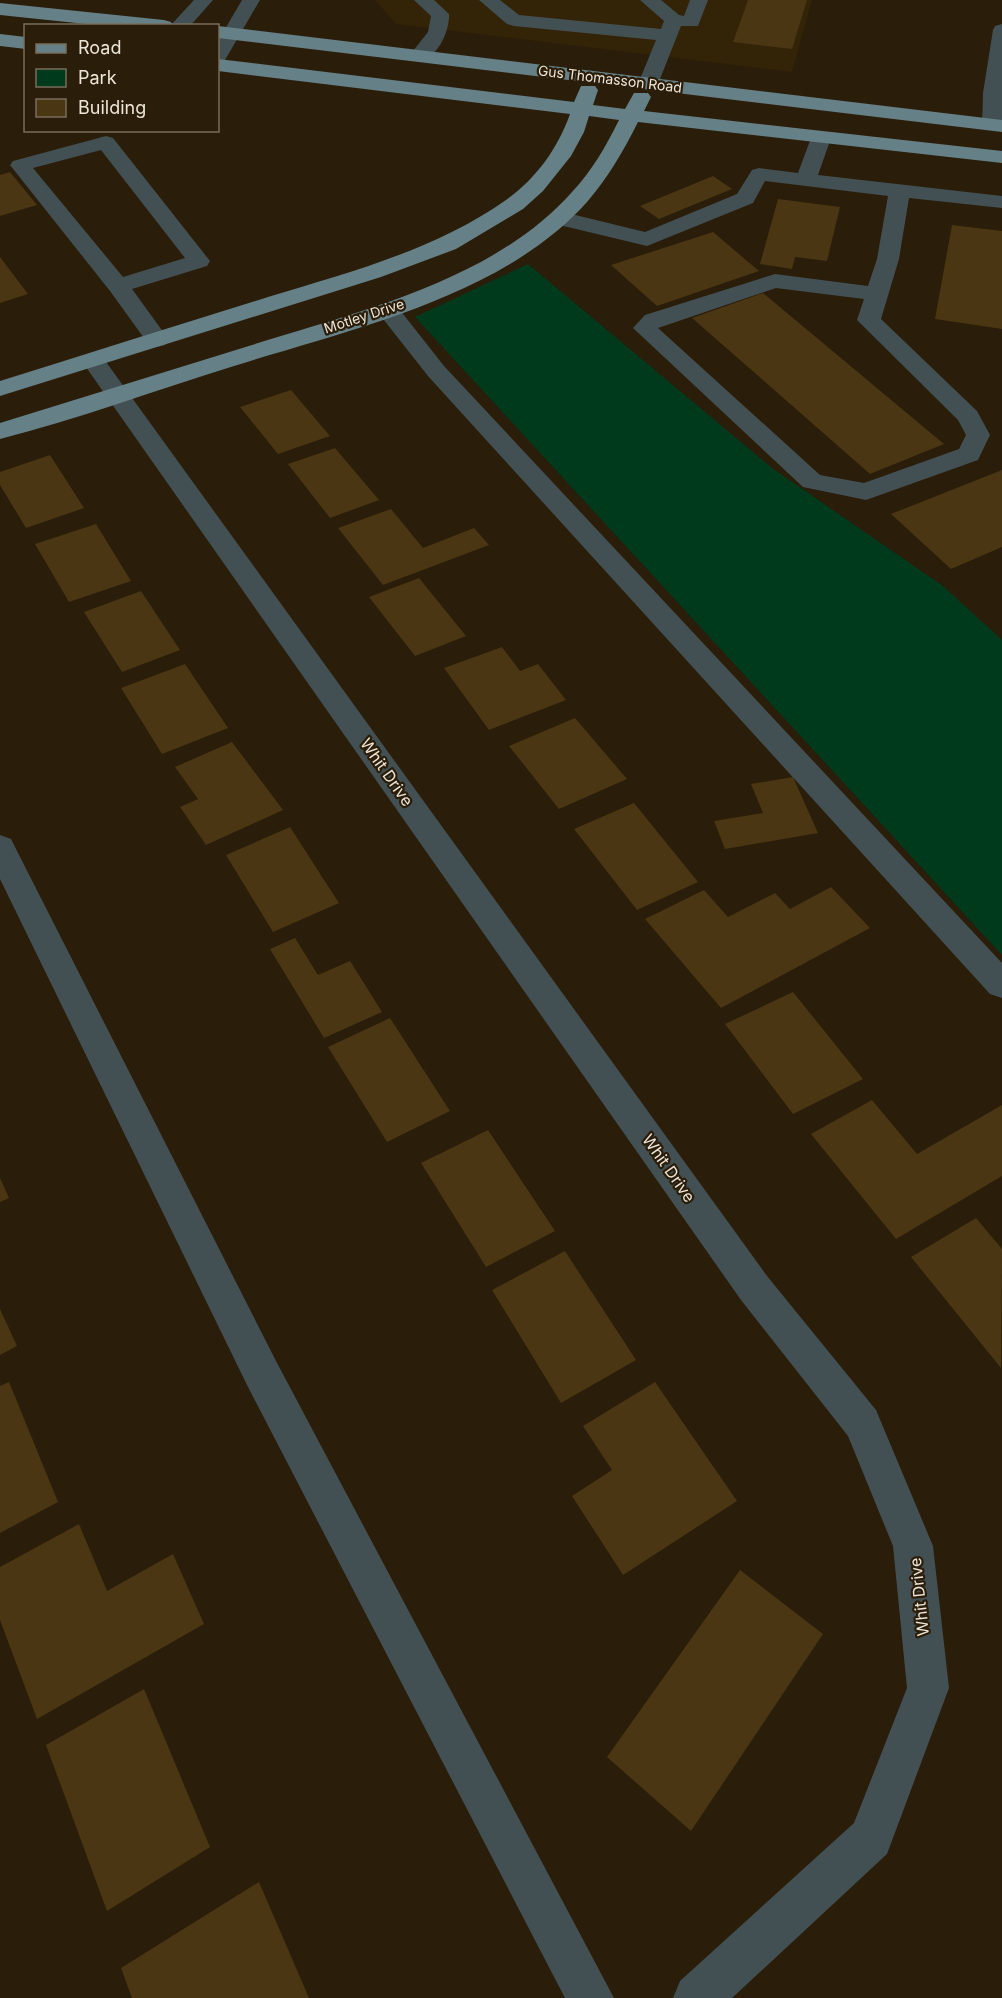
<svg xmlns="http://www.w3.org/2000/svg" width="1002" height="1998" viewBox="0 0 1002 1998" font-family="Inter,sans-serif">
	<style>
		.built { fill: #332307 }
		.green { fill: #003a1d }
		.building { fill: #4a3613 }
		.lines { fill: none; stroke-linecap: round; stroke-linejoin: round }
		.minor { fill: #435053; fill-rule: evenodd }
		.major { fill: #658086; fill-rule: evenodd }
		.labels { text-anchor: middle; stroke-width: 4.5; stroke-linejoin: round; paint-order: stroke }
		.far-street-label { font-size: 14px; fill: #ede5d8; stroke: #2a1d09 }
		.street-label { font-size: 16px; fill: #ede5d8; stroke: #2a1d09 }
	</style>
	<rect width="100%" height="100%" fill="#2a1d09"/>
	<polygon class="built" points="375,0 812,0 792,72 396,24"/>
	<polygon class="green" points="528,264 772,468 943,586 1002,640 1002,955 415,317"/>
	<g class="building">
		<polygon points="748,0 807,0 792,49 733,42"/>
		<polygon points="10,172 37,205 0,216 0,175"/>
		<polygon points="713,176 732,189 659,219 640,206"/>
		<polygon points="778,199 840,207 827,261 795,257 792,269 760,264"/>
		<polygon points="952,225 1002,231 1002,329 935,319"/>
		<polygon points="713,232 759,271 657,306 611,265"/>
		<polygon points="0,257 28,294 0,303"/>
		<polygon points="763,293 944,444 870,474 692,318"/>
		<polygon points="291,390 330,436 278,454 240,407"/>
		<polygon points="335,448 379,500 330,518 288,464"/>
		<polygon points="50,455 84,508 26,528 0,485 0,472"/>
		<polygon points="1002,470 1002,547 951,569 891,514"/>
		<polygon points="391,509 423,548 474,528 489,545 383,585 338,528"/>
		<polygon points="96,524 131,581 69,602 35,544"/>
		<polygon points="419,578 466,636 415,656 369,597"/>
		<polygon points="141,591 180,650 122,672 84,612"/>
		<polygon points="502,647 520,671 538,664 566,700 489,730 444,668"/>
		<polygon points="185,664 228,728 162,754 121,688"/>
		<polygon points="575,718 627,779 559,809 509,746"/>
		<polygon points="232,742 283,810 206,845 180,807 198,799 175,767"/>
		<polygon points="793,777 818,833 725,849 714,821 763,813 751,784"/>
		<polygon points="634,803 698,882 637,910 574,829"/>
		<polygon points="290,827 339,903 273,932 226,855"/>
		<polygon points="831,887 870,928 721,1008 645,919 704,890 728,917 775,893 790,909"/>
		<polygon points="295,938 318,975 350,961 382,1012 324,1038 270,949"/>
		<polygon points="793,992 863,1079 793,1114 725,1024"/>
		<polygon points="390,1018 450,1111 387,1142 328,1047"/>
		<polygon points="872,1100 917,1154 1002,1105 1002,1176 896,1239 811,1134"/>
		<polygon points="488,1130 555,1231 486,1267 421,1163"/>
		<polygon points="0,1178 9,1198 0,1202"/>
		<polygon points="976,1218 1002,1249 1001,1368 911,1257"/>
		<polygon points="565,1251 636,1360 561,1403 492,1290"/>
		<polygon points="0,1309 17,1346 0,1355"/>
		<polygon points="9,1382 58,1502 0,1533 0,1386"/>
		<polygon points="655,1382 737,1501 623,1575 572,1496 612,1470 583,1426"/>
		<polygon points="79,1524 107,1591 173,1554 204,1624 37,1719 0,1620 0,1567"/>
		<polygon points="740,1570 823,1634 691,1831 607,1757"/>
		<polygon points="144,1689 210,1847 107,1911 46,1745"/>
		<polygon points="259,1882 309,1998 132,1998 121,1968"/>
	</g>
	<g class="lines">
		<g class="minor">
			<polygon points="194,0 213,0 190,26 170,26"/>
			<polygon points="242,0 260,0 225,60 218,62 218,41"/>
			<path d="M414 0H434L449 14C450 33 434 66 412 60L409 56 428 32 431 16Z"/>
			<polygon points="479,0 500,0 519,15 661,29 664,21 640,0 661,0 679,15 684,16 690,0 708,0 698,26 681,26 658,84 655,88 641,88 638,84 656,40 514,26 507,24"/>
			<polygon points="1002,24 1002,125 999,129 985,129 982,125 983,93 993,30 995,26"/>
			<path d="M821 132 828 134 831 138 818 175 1002 196V208L909 198 899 259 881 319 977 411 990 435 978 460 866 500 803 487 633 328 645 315 775 274 868 286 877 259 888 196 765 181 753 203 647 246 551 223 548 218 551 213 559 211 645 232 737 194 752 170 759 168 798 173 811 138 814 134ZM776 288 864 299 857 320 958 420 966 435 959 449 864 483 820 475 658 328Z"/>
			<path d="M106 136 113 138 210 261 207 266 132 289 169 340 165 345 157 347 149 345 110 291 10 165 13 161ZM101 150 185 258 123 277 33 168Z"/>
			<polygon points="388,303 396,305 444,366 1002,963 1002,998 990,994 428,376 376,310 380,305"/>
			<polygon points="93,353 101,355 767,1276 876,1410 933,1546 949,1688 887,1854 732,1998 673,1998 680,1981 854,1823 907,1688 893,1546 848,1436 741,1300 81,360 85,355"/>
			<polygon points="0,835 11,839 15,847 276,1361 614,1998 565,1998 248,1387 0,879"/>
		</g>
		<g class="major">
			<polygon points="0,3 164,20 171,22 173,26 105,26 0,15"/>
			<polygon points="218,26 1002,120 1002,132 218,38"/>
			<polygon points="0,34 26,37 26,49 0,46"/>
			<path d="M218 59 574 102 581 86H595L598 90 593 105 625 109 634 93H648L651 97 644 111 1002 151V163L638 122C624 150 608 178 587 202 502 297 351 329 234 366 156 390 79 419 0 439V423C84 397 168 371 252 345 360 311 494 280 572 192 592 171 606 146 619 120L589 116 584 132 571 156 543 191 523 209 456 249 381 277 0 396V381C89 353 179 325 268 297 350 272 435 250 506 200 536 179 558 148 570 114L218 71Z"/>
		</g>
	</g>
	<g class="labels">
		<g class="far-street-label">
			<text transform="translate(610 79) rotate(7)" y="5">Gus Thomasson Road</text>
			<text transform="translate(364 316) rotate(-18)" y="5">Motley Drive</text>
		</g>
		<g class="street-label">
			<text transform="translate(387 772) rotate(55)" y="6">Whit Drive</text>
			<text transform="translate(669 1168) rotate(55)" y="6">Whit Drive</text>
			<text transform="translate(919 1597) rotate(-96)" y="6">Whit Drive</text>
		</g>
	</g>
	<rect x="24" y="24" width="195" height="108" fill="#2a1d09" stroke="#786d5c" stroke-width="1.5"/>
	<rect x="36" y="44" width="30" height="9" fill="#658086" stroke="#786d5c" stroke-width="1.5"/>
	<text x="78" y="54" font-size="18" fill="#ede5d8">Road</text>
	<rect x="36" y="69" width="30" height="18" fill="#003a1d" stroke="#786d5c" stroke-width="1.5"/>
	<text x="78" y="84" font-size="18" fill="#ede5d8">Park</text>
	<rect x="36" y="99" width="30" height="18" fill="#4a3613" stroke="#786d5c" stroke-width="1.5"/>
	<text x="78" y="114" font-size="18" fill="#ede5d8">Building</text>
</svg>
